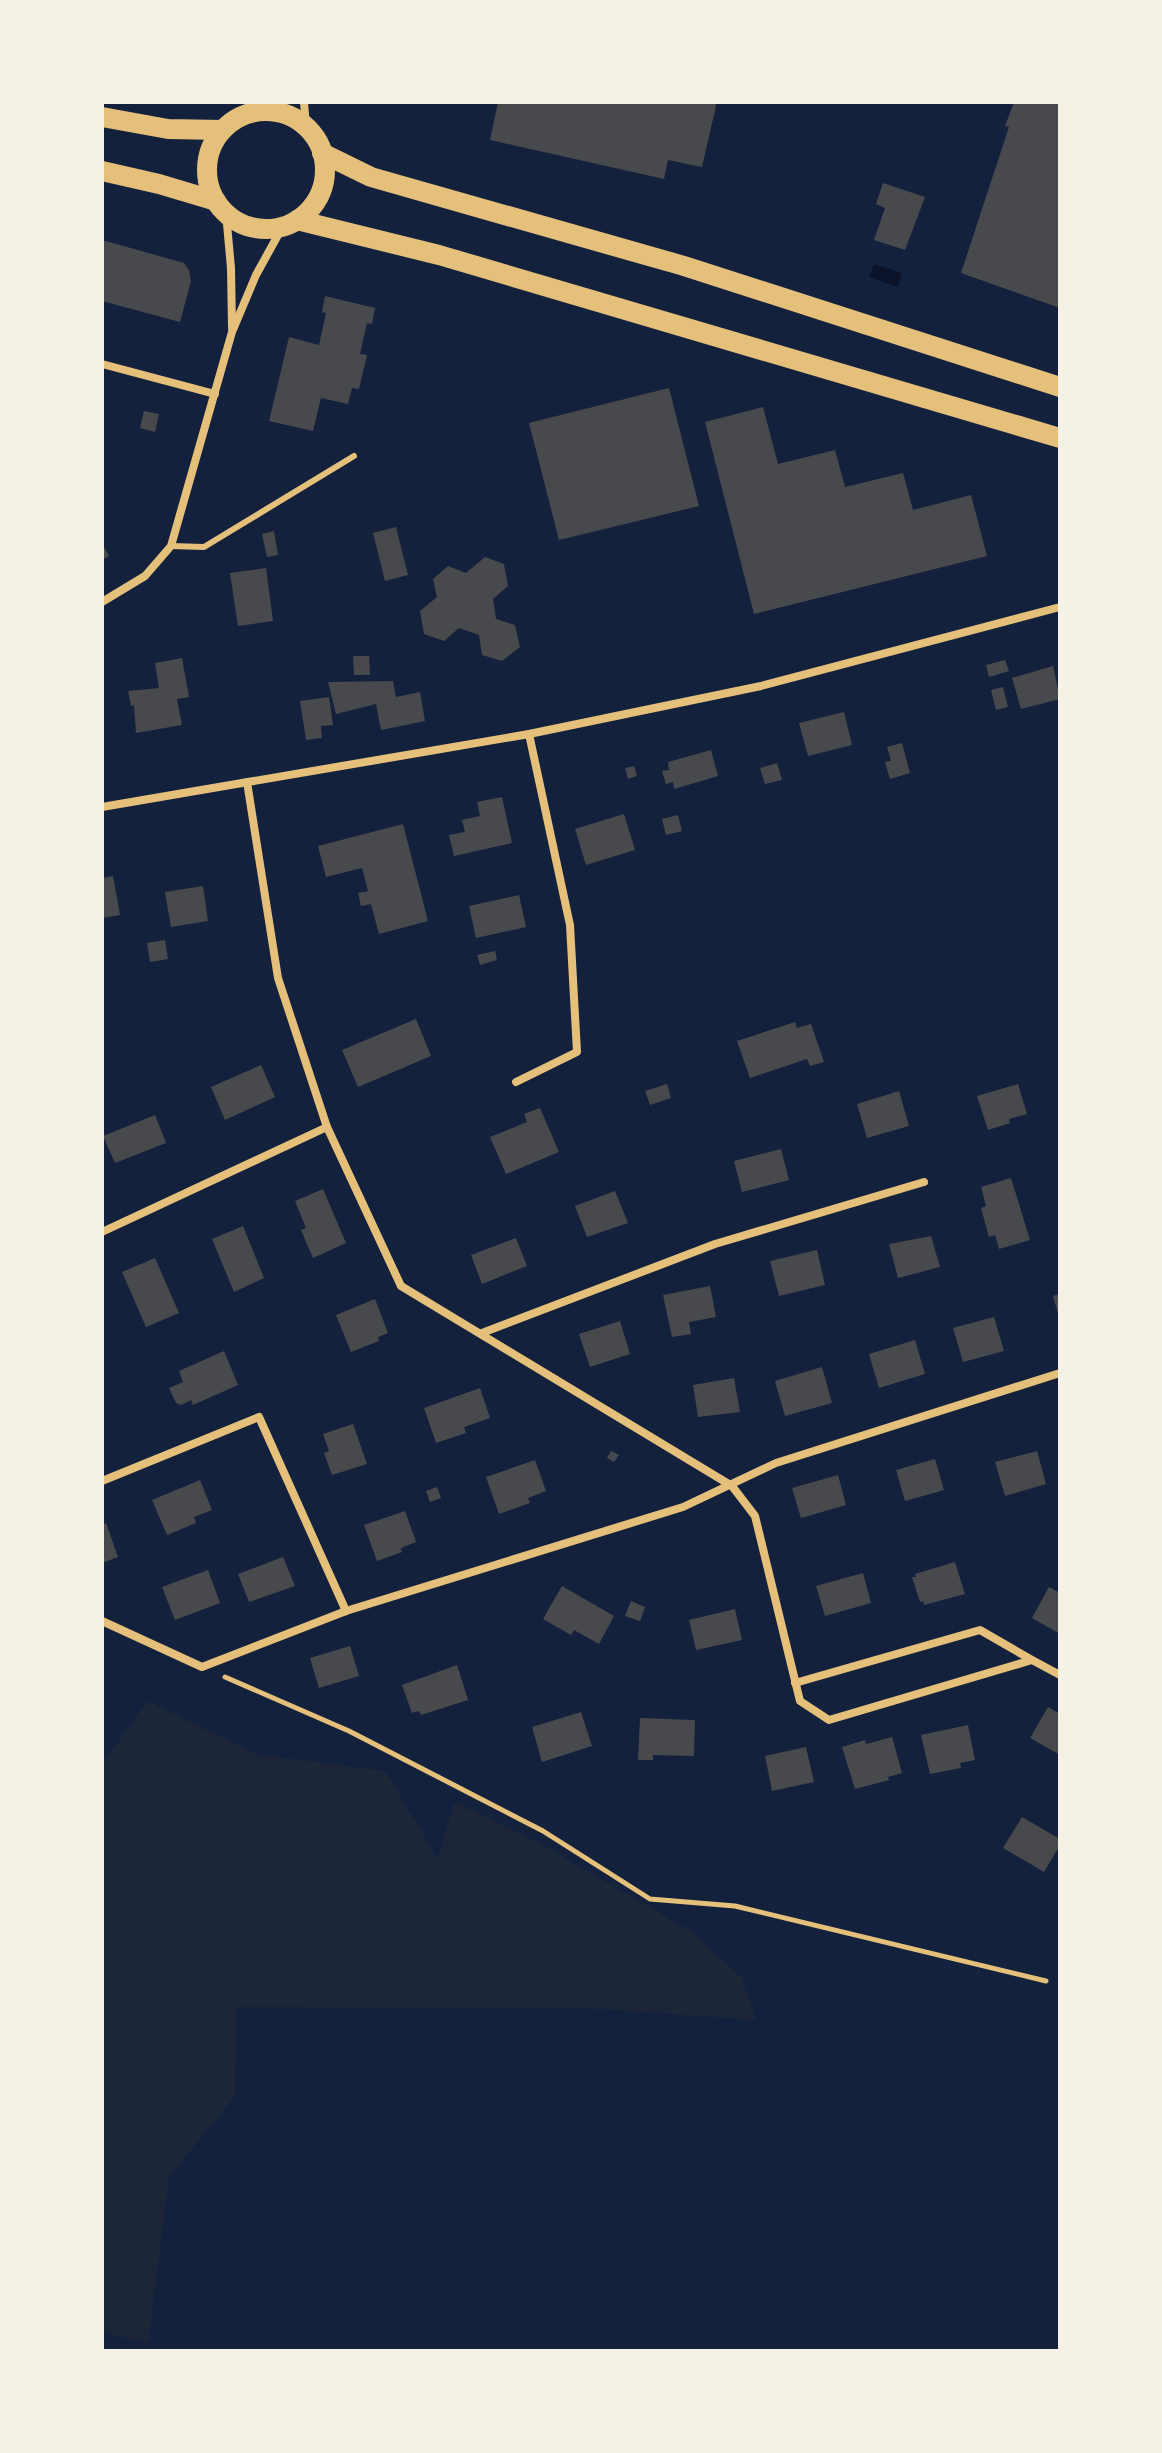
<svg xmlns="http://www.w3.org/2000/svg" width="1162" height="2453" viewBox="0 0 1162 2453" font-family="Barlow,sans-serif">
	<style>
		.green { fill: #1d2539 }
		.water { fill: #0b132b }
		.building { fill: #48494c }
		.lines { fill: none; stroke-linecap: round; stroke-linejoin: round }
		.path { stroke: #e5c07b; stroke-width: 5 }
		.service { stroke: #e5c07b; stroke-width: 6 }
		.minor { stroke: #e5c07b; stroke-width: 8 }
		.primary { stroke: #e5c07b; stroke-width: 20 }
	</style>
	<rect width="100%" height="100%" fill="#14213d"/>
	<polygon class="green" points="147,1701 256,1754 385,1771 438,1859 454,1802 530,1838 689,1930 741,1977 757,2020 600,2009 236,2007 235,2096 169,2177 148,2343 105,2333 102,2331 102,1765"/>
	<polygon class="water" points="874,264 902,273 898,287 869,277"/>
	<g class="building">
		<polygon points="498,102 715,102 716,106 702,167 668,160 664,179 490,140"/>
		<polygon points="1014,102 1060,102 1060,308 961,273 1009,127 1005,126"/>
		<polygon points="883,183 925,197 905,250 874,240 885,208 876,204"/>
		<polygon points="102,240 184,263 189,270 191,281 180,322 102,301"/>
		<polygon points="325,296 375,308 372,324 367,323 360,354 367,355 359,389 352,388 348,404 321,398 313,431 269,421 289,337 319,345 326,313 322,312"/>
		<polygon points="669,388 699,506 559,540 529,423"/>
		<polygon points="763,407 778,464 835,450 845,487 903,473 913,510 971,495 987,556 754,614 705,422"/>
		<polygon points="144,411 159,414 155,432 140,428"/>
		<polygon points="396,527 408,575 385,581 373,533"/>
		<polygon points="274,531 278,555 267,557 262,534"/>
		<polygon points="102,543 109,556 102,560"/>
		<polygon points="485,557 504,564 508,586 493,599 496,619 515,625 520,647 502,661 482,655 479,635 459,628 444,641 424,634 420,611 437,597 433,579 448,566 466,573"/>
		<polygon points="266,568 273,621 238,626 230,573"/>
		<polygon points="353,656 369,656 370,675 354,675"/>
		<polygon points="182,658 189,697 177,699 182,725 136,733 134,705 131,706 128,691 159,688 155,663"/>
		<polygon points="1005,660 1009,671 989,677 986,665"/>
		<polygon points="1053,666 1060,699 1021,709 1012,678"/>
		<polygon points="393,681 396,697 420,692 425,721 381,730 376,704 336,714 328,682"/>
		<polygon points="1003,687 1008,707 996,710 991,690"/>
		<polygon points="329,697 333,725 321,726 322,738 306,740 300,701"/>
		<polygon points="844,712 852,745 808,756 799,723"/>
		<polygon points="902,743 910,773 890,779 885,762 891,761 887,747"/>
		<polygon points="711,750 718,776 674,789 673,782 666,784 662,771 669,770 668,762"/>
		<polygon points="777,763 782,780 765,784 760,768"/>
		<polygon points="634,766 637,776 628,779 625,768"/>
		<polygon points="502,797 512,843 454,856 449,835 465,832 462,820 480,816 477,802"/>
		<polygon points="624,814 635,850 586,865 575,829"/>
		<polygon points="678,815 682,831 666,835 662,819"/>
		<polygon points="403,824 428,921 379,934 371,904 361,906 358,893 368,891 362,868 326,877 318,846"/>
		<polygon points="113,876 120,915 102,918 102,878"/>
		<polygon points="203,886 208,921 171,927 165,892"/>
		<polygon points="519,895 526,927 476,938 469,906"/>
		<polygon points="165,940 168,959 150,962 147,943"/>
		<polygon points="495,951 497,960 480,965 477,955"/>
		<polygon points="416,1019 431,1056 358,1087 342,1050"/>
		<polygon points="795,1022 797,1028 811,1024 824,1062 810,1066 807,1059 750,1078 737,1041"/>
		<polygon points="261,1065 275,1097 225,1120 211,1087"/>
		<polygon points="667,1084 671,1098 650,1105 645,1091"/>
		<polygon points="1018,1084 1027,1114 1009,1119 1010,1123 988,1130 977,1096"/>
		<polygon points="899,1091 909,1126 867,1138 857,1104"/>
		<polygon points="540,1108 559,1152 506,1174 490,1137 527,1122 524,1114"/>
		<polygon points="155,1115 166,1143 115,1163 103,1136"/>
		<polygon points="781,1149 789,1180 742,1192 734,1161"/>
		<polygon points="1011,1178 1030,1240 999,1249 995,1235 989,1237 981,1208 986,1206 981,1187"/>
		<polygon points="323,1189 346,1243 313,1258 301,1230 306,1228 295,1201"/>
		<polygon points="615,1191 628,1223 587,1237 575,1206"/>
		<polygon points="243,1226 264,1278 234,1292 212,1239"/>
		<polygon points="931,1236 940,1267 898,1278 889,1244"/>
		<polygon points="516,1238 527,1266 482,1284 471,1255"/>
		<polygon points="817,1250 825,1285 779,1296 770,1261"/>
		<polygon points="155,1258 179,1313 146,1327 122,1272"/>
		<polygon points="710,1286 716,1317 689,1322 691,1334 672,1337 663,1295"/>
		<polygon points="1060,1294 1060,1317 1059,1317 1053,1296"/>
		<polygon points="375,1299 388,1333 378,1337 379,1341 351,1352 336,1315"/>
		<polygon points="994,1317 1004,1351 963,1362 953,1328"/>
		<polygon points="620,1321 630,1354 590,1367 579,1334"/>
		<polygon points="915,1340 925,1374 879,1388 869,1354"/>
		<polygon points="224,1351 238,1385 193,1405 191,1400 181,1405 176,1403 169,1388 183,1382 179,1371"/>
		<polygon points="822,1367 832,1403 785,1416 775,1381"/>
		<polygon points="734,1378 740,1412 698,1417 693,1385"/>
		<polygon points="480,1388 490,1418 464,1427 466,1433 436,1443 424,1408"/>
		<polygon points="353,1424 367,1464 332,1475 324,1453 329,1451 323,1434"/>
		<polygon points="611,1451 619,1455 614,1462 607,1458"/>
		<polygon points="1037,1451 1046,1484 1005,1496 995,1462"/>
		<polygon points="935,1459 944,1490 905,1501 896,1470"/>
		<polygon points="535,1460 546,1491 528,1498 530,1503 499,1514 486,1477"/>
		<polygon points="838,1475 846,1505 801,1518 792,1488"/>
		<polygon points="200,1480 212,1510 194,1517 196,1523 167,1535 152,1500"/>
		<polygon points="437,1487 441,1498 430,1502 426,1491"/>
		<polygon points="405,1511 416,1542 401,1548 402,1552 377,1561 364,1525"/>
		<polygon points="106,1523 118,1557 102,1563 102,1525"/>
		<polygon points="283,1557 295,1586 249,1602 238,1574"/>
		<polygon points="955,1562 965,1594 924,1605 923,1601 920,1602 912,1577 916,1577 915,1574"/>
		<polygon points="208,1570 220,1603 175,1620 162,1587"/>
		<polygon points="863,1573 871,1603 825,1616 816,1586"/>
		<polygon points="562,1586 614,1616 599,1644 574,1630 571,1635 543,1619"/>
		<polygon points="1049,1587 1060,1593 1060,1634 1032,1618"/>
		<polygon points="631,1601 645,1607 640,1621 625,1616"/>
		<polygon points="735,1609 742,1640 696,1650 689,1620"/>
		<polygon points="350,1646 359,1676 319,1688 310,1658"/>
		<polygon points="457,1665 468,1700 421,1715 419,1711 412,1713 402,1685"/>
		<polygon points="1048,1707 1060,1714 1060,1755 1030,1738"/>
		<polygon points="581,1712 592,1746 542,1762 532,1727"/>
		<polygon points="640,1718 695,1720 694,1756 653,1755 653,1760 638,1760"/>
		<polygon points="968,1725 975,1760 960,1763 961,1768 930,1774 921,1735"/>
		<polygon points="892,1737 902,1773 888,1777 889,1780 855,1789 842,1747 865,1740 866,1744"/>
		<polygon points="806,1747 814,1782 772,1791 765,1756"/>
		<polygon points="1022,1817 1060,1839 1060,1845 1044,1872 1003,1848"/>
	</g>
	<g class="lines">
		<polyline class="path" points="225,1677 349,1731 543,1831 650,1899 735,1906 1046,1981"/>
		<polyline class="service" points="171,546 204,547 354,456"/>
		<g class="minor">
			<polyline points="304,102 306,127"/>
			<polyline points="248,114 255,102"/>
			<polyline points="226,213 231,268 232,328"/>
			<polyline points="102,364 215,394"/>
			<polyline points="102,602 145,576 171,546 232,332 256,275 283,226"/>
			<polyline points="247,782 278,978 327,1127 401,1286 732,1486 755,1516 800,1701 829,1720 1032,1660 1060,1675"/>
			<polyline points="102,807 529,734 761,686 1060,607"/>
			<polyline points="516,1082 577,1052 570,925 529,734"/>
			<polyline points="102,1232 327,1127"/>
			<polyline points="482,1333 715,1244 924,1182"/>
			<polyline points="102,1481 259,1417 346,1611"/>
			<polyline points="102,1621 202,1667 346,1611 683,1507 776,1463 1060,1373"/>
			<polyline points="795,1683 980,1630 1032,1660"/>
		</g>
		<g class="primary">
			<circle cx="266" cy="170" r="59"/>
			<polyline points="102,117 168,129 222,130"/>
			<polyline points="322,153 371,177 684,266 1060,387"/>
			<polyline points="102,171 159,184 216,201"/>
			<polyline points="297,220 439,255 1060,438"/>
		</g>
	</g>
	<rect width="1162" height="2453" fill="none" stroke="#f6f1e7" stroke-width="208"/>
</svg>
